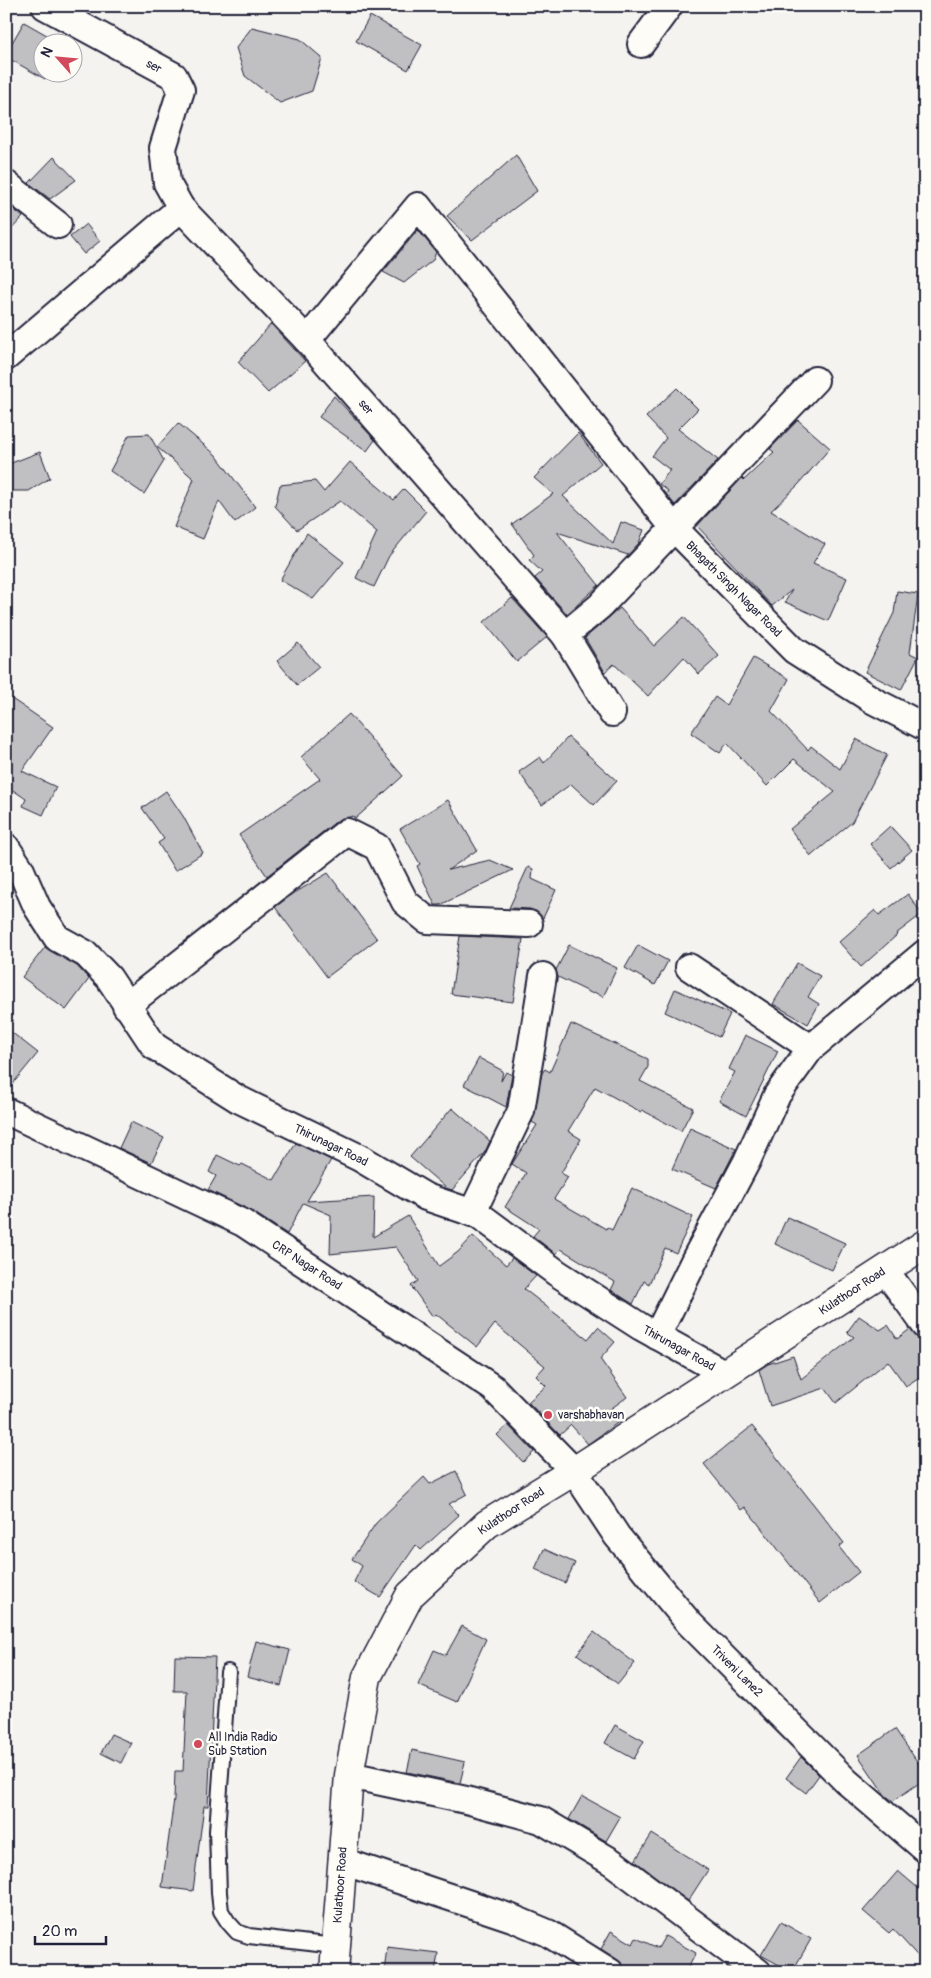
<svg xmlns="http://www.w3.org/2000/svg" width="931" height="1978" viewBox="0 0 931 1978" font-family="Pangolin,sans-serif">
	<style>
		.building { fill: #c0bfc2; stroke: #22223b }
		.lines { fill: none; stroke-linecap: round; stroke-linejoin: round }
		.lane-casing { stroke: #22223b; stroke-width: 18 }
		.street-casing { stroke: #22223b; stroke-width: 30 }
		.secondary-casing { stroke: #22223b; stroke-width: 31 }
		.lane { stroke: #fdfcf7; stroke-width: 14 }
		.street { stroke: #fdfcf7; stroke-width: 26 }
		.secondary { stroke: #fdfcf7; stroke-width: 28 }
		.poi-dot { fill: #d1495b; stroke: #fdfcf7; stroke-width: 2 }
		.labels { text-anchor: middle; stroke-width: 5; stroke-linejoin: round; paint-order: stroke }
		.street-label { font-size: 12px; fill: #22223b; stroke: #fdfcf7 }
		.poi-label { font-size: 12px; fill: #22223b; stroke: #fdfcf7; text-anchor: start }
	</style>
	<rect width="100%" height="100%" fill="#f4f3ef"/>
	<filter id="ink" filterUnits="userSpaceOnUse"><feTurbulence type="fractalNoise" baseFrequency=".02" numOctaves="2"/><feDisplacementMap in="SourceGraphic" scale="10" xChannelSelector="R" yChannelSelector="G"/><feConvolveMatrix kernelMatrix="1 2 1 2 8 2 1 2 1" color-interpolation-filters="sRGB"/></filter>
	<g filter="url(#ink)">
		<g class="building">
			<polygon points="370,16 422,45 408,70 356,41"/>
			<polygon points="24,22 59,42 42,42 42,72 49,72 45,79 6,57 6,53"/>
			<polygon points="252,27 300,39 322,58 312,91 280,103 245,76 236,48"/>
			<polygon points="516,155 537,191 472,240 447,216"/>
			<polygon points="54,157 76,180 50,199 29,183"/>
			<polygon points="7,204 23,217 6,235 6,205"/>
			<polygon points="86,224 100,241 84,254 70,237"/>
			<polygon points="418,230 436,252 433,260 404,283 383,272"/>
			<polygon points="271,324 305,361 268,393 238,362"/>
			<polygon points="677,388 698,409 678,429 718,460 675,505 666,494 668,491 659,484 670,470 652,456 666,438 646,417"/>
			<polygon points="334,396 375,440 367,451 319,417"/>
			<polygon points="798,420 830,448 799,484 771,511 825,544 813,563 847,578 828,621 785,602 792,590 772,606 697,526 742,478 744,480 774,452 770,449"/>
			<polygon points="178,423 216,455 255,507 235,523 219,501 203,539 174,527 194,479 157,447"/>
			<polygon points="578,433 601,463 563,496 613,544 621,522 644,530 639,543 628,555 557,532 599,585 567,614 535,578 542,572 529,560 534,555 512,524 553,494 534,478"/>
			<polygon points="149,434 164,461 144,494 110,471 129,435"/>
			<polygon points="40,452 50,478 29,491 6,491 6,465"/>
			<polygon points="350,462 394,500 404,489 426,511 389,556 374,587 356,578 377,532 340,501 297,530 275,506 280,485 315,481 324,492"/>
			<polygon points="307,533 344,562 313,599 280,580"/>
			<polygon points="897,591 918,594 910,653 918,657 901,690 865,672 894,613"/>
			<polygon points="512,598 547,637 517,662 484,622"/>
			<polygon points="620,608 654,646 684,617 719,656 699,674 684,657 648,696 614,664 605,672 585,638"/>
			<polygon points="298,643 319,667 297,685 277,661"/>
			<polygon points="753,658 789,679 771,711 808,750 811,746 840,769 856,739 887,755 852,822 811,856 790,829 835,792 794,759 767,786 727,743 720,753 691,733 715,697 726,705"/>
			<polygon points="6,695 53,727 22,771 56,787 43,815 23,806 26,799 10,788 6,794"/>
			<polygon points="349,714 403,776 355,819 353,816 338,820 267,876 239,835 320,779 301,757"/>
			<polygon points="568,737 617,781 594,805 571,784 542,805 519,772 540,757 544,763"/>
			<polygon points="166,791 183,816 203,853 175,871 158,843 164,839 142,808"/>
			<polygon points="448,800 477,850 448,870 490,860 513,870 440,905 435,905 417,866 420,864 400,829"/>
			<polygon points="890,826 912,850 891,868 870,844"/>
			<polygon points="528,867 533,869 532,879 556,890 543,918 537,912 530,909 509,908"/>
			<polygon points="328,873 377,939 327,977 275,907 293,894"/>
			<polygon points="908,894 922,914 896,934 897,935 861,967 839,942 875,910 879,915"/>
			<polygon points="460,936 523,939 513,1002 451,994"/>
			<polygon points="569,945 617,968 603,997 594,992 593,994 558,977 556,970"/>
			<polygon points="638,945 668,961 655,985 625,968"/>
			<polygon points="45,947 77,966 89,979 66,1010 22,977"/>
			<polygon points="797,963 820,976 808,997 819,1004 808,1024 773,1004"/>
			<polygon points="675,989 730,1014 719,1037 665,1012"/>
			<polygon points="571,1024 648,1059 648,1067 640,1081 693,1108 681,1131 642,1110 641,1112 595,1087 568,1131 581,1139 561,1173 568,1177 554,1199 606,1229 607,1227 612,1230 632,1188 693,1217 676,1253 665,1248 649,1284 644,1281 633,1304 611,1290 615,1282 561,1249 556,1254 533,1236 539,1229 505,1207 526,1173 512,1164 537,1125 532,1122 542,1073 545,1069 550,1072"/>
			<polygon points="6,1028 38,1053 6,1092"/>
			<polygon points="745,1035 778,1051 746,1116 719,1101 735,1072 729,1069"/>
			<polygon points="479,1058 503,1071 501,1081 506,1072 512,1075 506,1107 464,1085"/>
			<polygon points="452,1108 490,1141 485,1152 452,1190 446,1188 410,1157"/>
			<polygon points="131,1122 164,1138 151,1163 119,1148"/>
			<polygon points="690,1128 736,1149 716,1188 672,1169"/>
			<polygon points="296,1143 331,1160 307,1201 374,1197 373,1237 408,1216 439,1266 458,1252 473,1236 506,1265 512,1258 536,1276 524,1289 588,1339 598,1327 615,1342 600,1359 627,1397 609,1410 620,1421 588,1444 571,1425 560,1435 528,1402 546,1386 536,1376 545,1366 495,1324 477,1347 436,1314 433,1317 411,1286 418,1281 396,1247 330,1254 331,1215 303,1203 287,1234 250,1210 208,1190 216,1176 209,1172 217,1155 240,1166 242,1164 274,1180"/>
			<polygon points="787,1217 845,1243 832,1270 775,1244"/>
			<polygon points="859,1316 880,1330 888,1325 897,1339 910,1329 925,1348 925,1373 906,1386 888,1361 836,1403 825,1388 770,1406 759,1370 768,1364 793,1356 801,1379 854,1337 847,1332"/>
			<polygon points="508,1425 534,1452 523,1462 497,1435"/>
			<polygon points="752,1426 844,1543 839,1547 859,1572 820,1603 745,1507 741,1510 704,1464"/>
			<polygon points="456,1471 467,1494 449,1504 459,1515 421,1550 416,1545 380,1597 354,1582 362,1566 352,1559 376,1523 424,1477 430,1484"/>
			<polygon points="544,1549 575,1563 565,1583 535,1569"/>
			<polygon points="462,1626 486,1639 457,1702 418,1685 434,1650 446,1655"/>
			<polygon points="594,1632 635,1663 618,1684 577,1654"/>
			<polygon points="256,1641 290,1650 281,1686 247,1677"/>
			<polygon points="175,1656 215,1657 208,1806 204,1806 193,1891 162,1887 174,1799 175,1771 183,1771 187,1691 174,1691"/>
			<polygon points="615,1725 644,1741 634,1759 605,1743"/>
			<polygon points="895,1729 925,1773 925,1779 893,1801 885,1795 858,1755"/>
			<polygon points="111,1734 131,1743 121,1763 101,1753"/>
			<polygon points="412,1750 465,1762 460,1783 407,1772"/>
			<polygon points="801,1757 819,1775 806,1793 786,1778"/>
			<polygon points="582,1796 620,1817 606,1841 569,1819"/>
			<polygon points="652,1834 708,1870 688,1901 635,1861"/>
			<polygon points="898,1871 925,1894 925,1964 893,1929 889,1933 863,1911"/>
			<polygon points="781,1922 811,1939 792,1972 761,1955"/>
			<polygon points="611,1931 633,1944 636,1938 658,1948 665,1936 696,1953 686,1972 633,1972 624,1968 618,1960 601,1949"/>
			<polygon points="387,1947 438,1953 435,1972 384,1972"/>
		</g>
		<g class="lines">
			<g class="lane-casing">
				<polyline id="lane" points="228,1672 217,1831 219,1893 221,1911 228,1922 237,1932 249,1936 335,1946"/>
			</g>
			<g class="street-casing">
				<g id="street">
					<polyline points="45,6 174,76 181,90 163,148 167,183 181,208 307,340 565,635 600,606 815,380"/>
					<polyline points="641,44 669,6"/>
					<polyline points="6,184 58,225"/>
					<polyline points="307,340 418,206 674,528 794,650 874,701 925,727"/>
					<polyline points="6,357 181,208"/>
					<polyline points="565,635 612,713"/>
					<polyline points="6,847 20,868 37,907 57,938 86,954 109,978 154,1046 238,1099 360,1158 426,1197 479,1215 557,1273 641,1327 724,1373"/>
					<polyline points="689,967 811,1048"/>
					<polyline points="126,1006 347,832 377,847 405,902 427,920 529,924"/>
					<polyline points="6,1111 243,1223 493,1388 574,1471 617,1536 689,1623 846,1781 925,1849"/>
					<polyline points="472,1213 521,1111 543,976"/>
					<polyline points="885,1270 925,1325"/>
					<polyline points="657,1336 695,1259 747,1161 777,1095 811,1048 925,953"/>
					<polyline points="349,1775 466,1800 541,1820 612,1862 758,1972"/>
					<polyline points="342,1861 512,1918 548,1933 610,1972"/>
				</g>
			</g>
			<g class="secondary-casing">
				<polyline id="secondary" points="334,1972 349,1775 367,1677 410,1595 487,1524 574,1471 925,1244"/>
			</g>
			<use href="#lane" class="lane"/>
			<use href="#street" class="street"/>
			<use href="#secondary" class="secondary"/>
		</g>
	</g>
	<g class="poi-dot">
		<circle cx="548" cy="1415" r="5"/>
		<circle cx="198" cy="1744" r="5"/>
	</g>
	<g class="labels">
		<g class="street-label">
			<text transform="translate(154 66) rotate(28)" y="4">ser</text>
			<text transform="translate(366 407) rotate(49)" y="4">ser</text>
			<text transform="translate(734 589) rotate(45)" y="4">Bhagath Singh Nagar Road</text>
			<text transform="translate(331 1145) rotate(26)" y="4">Thirunagar Road</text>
			<text transform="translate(307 1265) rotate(33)" y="4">CRP Nagar Road</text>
			<text transform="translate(852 1291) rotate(-33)" y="4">Kulathoor Road</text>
			<text transform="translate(679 1348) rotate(29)" y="4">Thirunagar Road</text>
			<text transform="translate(511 1511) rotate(-33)" y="4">Kulathoor Road</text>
			<text transform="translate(737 1671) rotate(45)" y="4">Triveni Lane2</text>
			<text transform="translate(340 1885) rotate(-86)" y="4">Kulathoor Road</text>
		</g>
		<g class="poi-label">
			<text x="558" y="1419">varshabhavan</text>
			<text x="208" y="1741">All India Radio<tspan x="208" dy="14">Sub Station</tspan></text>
		</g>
	</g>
	<rect width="931" height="1978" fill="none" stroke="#fdfcf7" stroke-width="25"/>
	<rect x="12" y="12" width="906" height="1953" fill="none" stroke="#22223b" stroke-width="2" filter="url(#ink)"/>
	<g transform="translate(58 58) rotate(297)"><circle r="24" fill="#fdfcf7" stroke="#a5a5ac"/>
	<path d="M0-4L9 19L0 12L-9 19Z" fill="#d1495b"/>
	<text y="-8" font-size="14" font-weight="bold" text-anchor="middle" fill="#22223b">N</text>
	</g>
	<path d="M35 1936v8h71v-8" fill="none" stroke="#22223b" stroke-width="2.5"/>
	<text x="42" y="1936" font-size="15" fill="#22223b" stroke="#fdfcf7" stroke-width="4" paint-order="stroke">20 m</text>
</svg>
